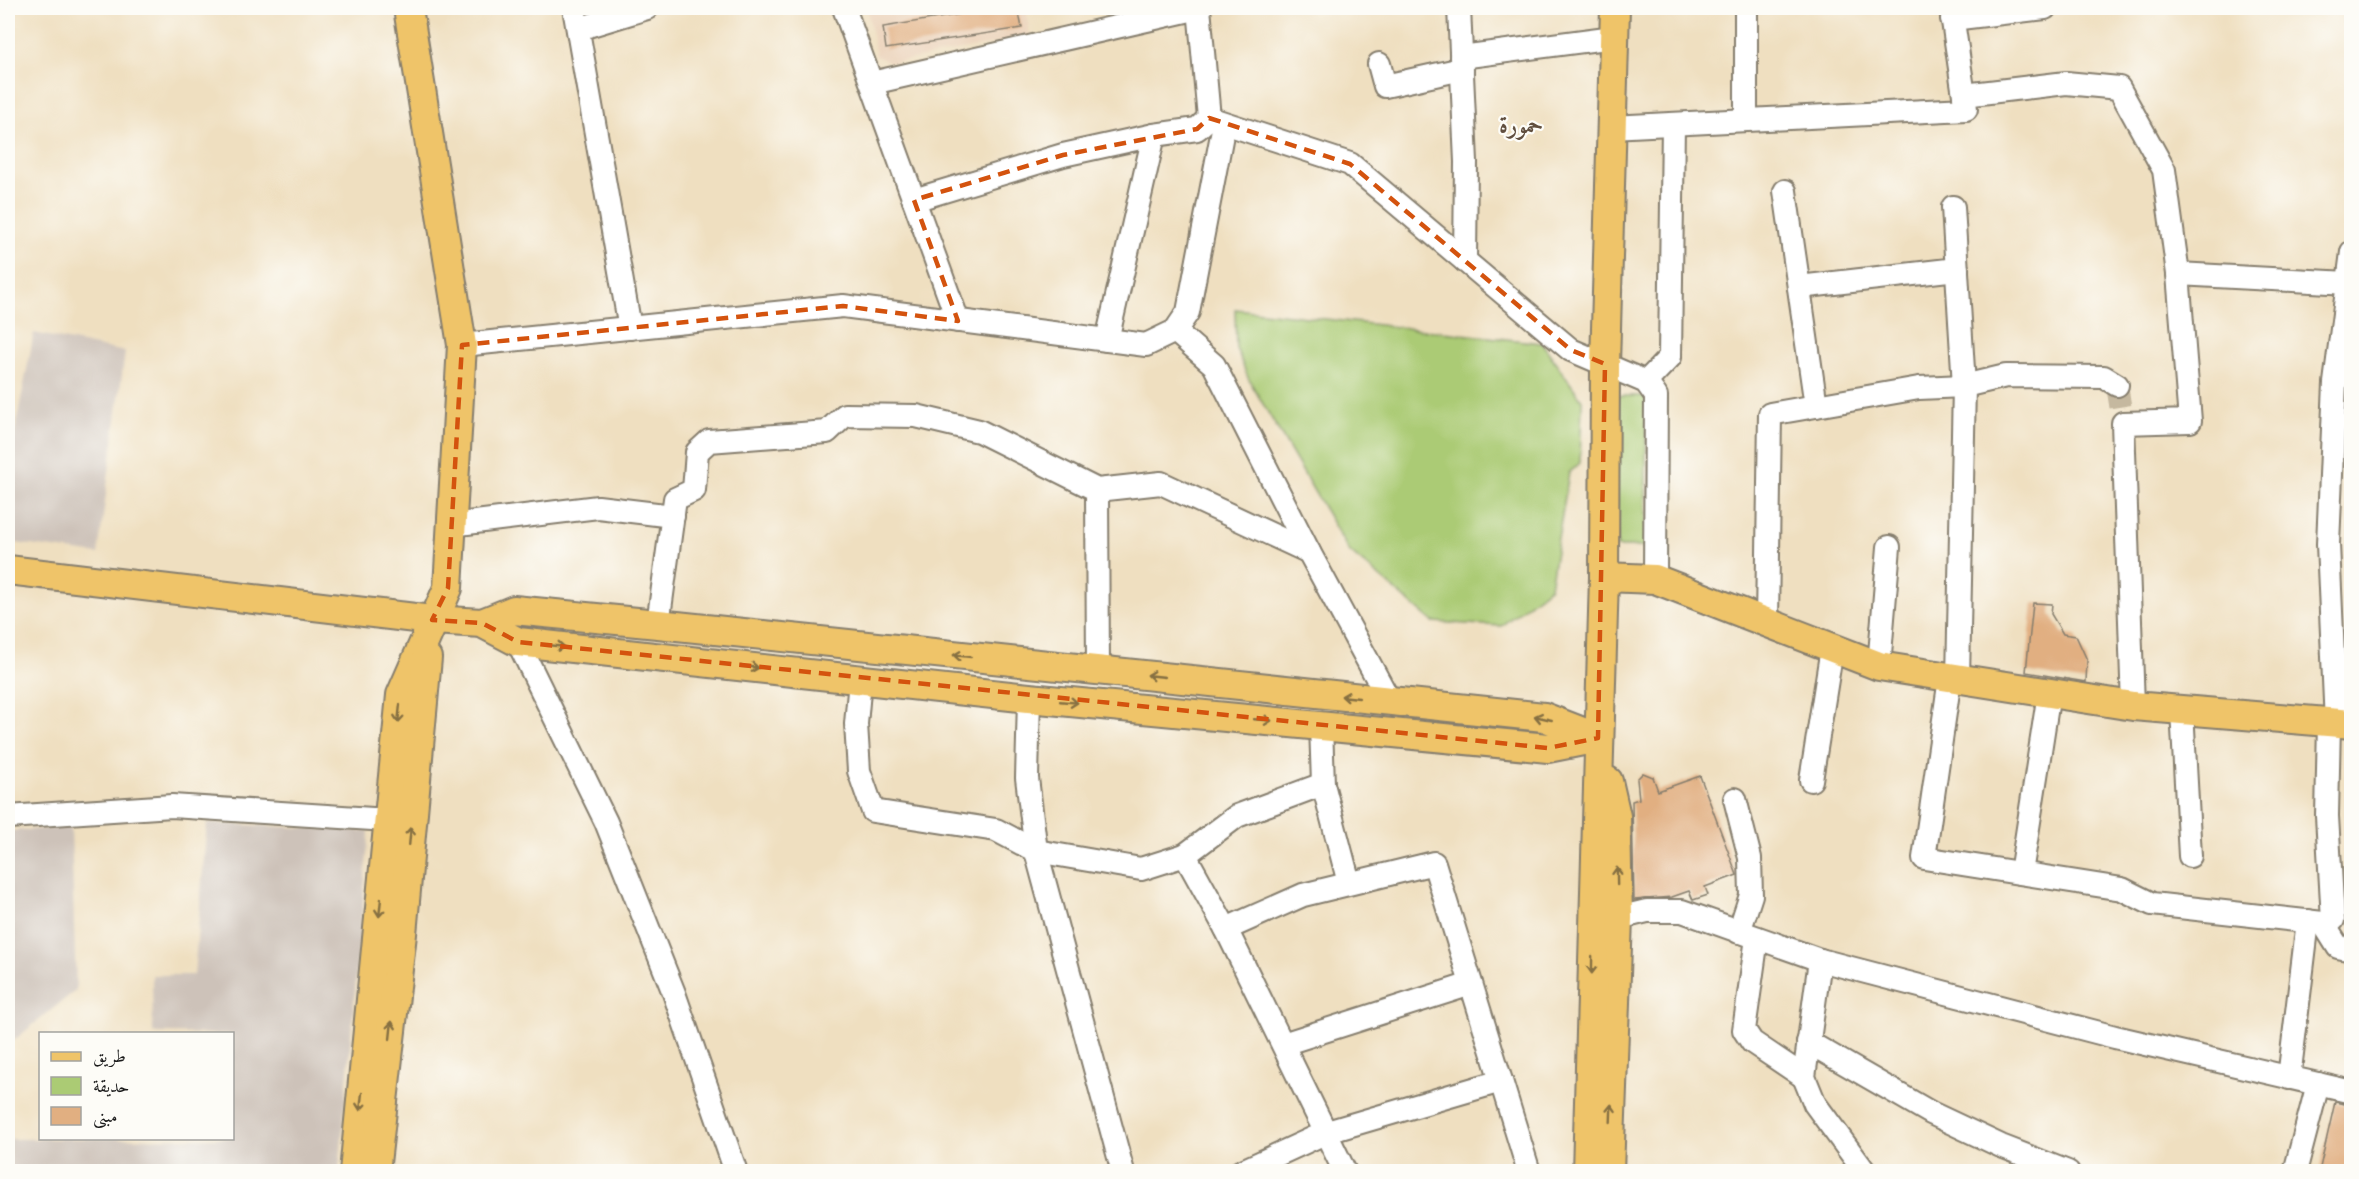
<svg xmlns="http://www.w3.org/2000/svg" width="2359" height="1179" viewBox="0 0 2359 1179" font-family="'IM FELL Double Pica',Amiri,serif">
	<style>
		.built { fill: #ebd2b9 }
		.industrial { fill: #cdc2b9 }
		.green { fill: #abcb74; stroke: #647448; stroke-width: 1.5 }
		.building { fill: #e1af81 }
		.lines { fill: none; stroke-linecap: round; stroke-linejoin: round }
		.minor-tunnel { stroke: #c5b89f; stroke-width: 22; stroke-dasharray: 22 11; stroke-linecap: butt }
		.minor-casing { stroke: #867e6e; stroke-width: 26 }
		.major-casing { stroke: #867e6e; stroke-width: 32 }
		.minor { stroke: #fff; stroke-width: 22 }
		.major { stroke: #efc469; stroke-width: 28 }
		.oneway { stroke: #867042 }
		.marked { fill: none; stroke: #d4530e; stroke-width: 4.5; stroke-dasharray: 12 8; stroke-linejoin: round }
		.labels { text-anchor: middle; stroke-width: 4.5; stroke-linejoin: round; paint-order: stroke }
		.quarter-label { font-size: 24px; font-weight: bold; fill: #614f3f; stroke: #fdfcf7 }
	</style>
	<rect width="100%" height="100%" fill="#fdfcf7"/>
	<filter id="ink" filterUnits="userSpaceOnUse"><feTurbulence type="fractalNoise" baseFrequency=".0167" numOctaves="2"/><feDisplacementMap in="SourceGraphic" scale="12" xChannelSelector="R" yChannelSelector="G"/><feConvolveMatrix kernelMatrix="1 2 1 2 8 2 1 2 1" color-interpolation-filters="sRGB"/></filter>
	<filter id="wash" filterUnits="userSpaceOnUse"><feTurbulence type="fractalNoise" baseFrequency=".008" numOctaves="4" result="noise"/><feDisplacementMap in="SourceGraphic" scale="24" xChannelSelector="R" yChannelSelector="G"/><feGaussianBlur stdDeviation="1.35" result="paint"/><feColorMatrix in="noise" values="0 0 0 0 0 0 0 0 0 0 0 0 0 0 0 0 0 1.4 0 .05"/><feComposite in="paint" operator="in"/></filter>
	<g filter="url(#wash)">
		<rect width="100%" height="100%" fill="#efdfc0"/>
		<polygon class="built" points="867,8 1026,8 1030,37 892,63 876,56"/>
		<g class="industrial">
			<polygon points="34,333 125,352 98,554 8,542 8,467"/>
			<polygon points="207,823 369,831 339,1171 11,1171 9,1139 232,1138 232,1034 153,1033 152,975 194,975"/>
			<polygon points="71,827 76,990 8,1045 8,831"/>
		</g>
		<g class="green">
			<polygon points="1235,309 1542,343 1582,400 1580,463 1569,473 1550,587 1501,626 1433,622 1349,551 1249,380 1236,348"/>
			<rect x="1617" y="396" width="29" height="151"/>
		</g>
		<g id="blocks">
			<g class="building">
				<polygon points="974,8 1018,8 1022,28 886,49 883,27 975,12"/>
				<polygon points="2033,603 2052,604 2051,614 2063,634 2076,636 2087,660 2086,682 2026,672"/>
				<polygon points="1643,773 1653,777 1658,791 1700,776 1737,875 1705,887 1708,895 1693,900 1689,891 1672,897 1634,900 1632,801 1639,799 1637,779"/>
				<polygon points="2335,1102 2352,1106 2352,1172 2319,1172"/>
			</g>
		</g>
	</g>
	<g filter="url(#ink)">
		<use href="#blocks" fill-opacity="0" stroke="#867e6e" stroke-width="1.5"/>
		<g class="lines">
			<polyline class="minor-tunnel" points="2117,385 2123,423"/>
			<g class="minor-casing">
				<g id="minor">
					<polyline points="574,8 630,328"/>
					<polyline points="844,8 958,321"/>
					<polyline points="1199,8 1209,118 1350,164 1571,350 1646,382 1656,396 1655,579"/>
					<polyline points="1459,8 1466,162 1465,261"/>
					<polyline points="1952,19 2045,8"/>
					<polyline points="578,29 647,8"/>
					<polyline points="1461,57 1614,37"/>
					<polyline points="1379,64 1385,86 1462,69"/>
					<polyline points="872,83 1199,8"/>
					<polyline points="1964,95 2066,83 2119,88 2164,170 2178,274 2190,421 2123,423 2133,706"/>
					<polyline points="1746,120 1746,8"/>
					<polyline points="1611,127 1966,109 1951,8"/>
					<polyline points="1785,191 1816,406"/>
					<polyline points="914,200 1063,155 1154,135 1197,129 1209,118"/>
					<polyline points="1953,207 1964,386 1958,679"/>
					<polyline points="2178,274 2348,283"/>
					<polyline points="1799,287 1957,269"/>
					<polyline points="1175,331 1214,365 1309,552 1390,702"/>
					<polyline points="1107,340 1154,135"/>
					<polyline points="462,345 843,306 1146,345 1175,331 1188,312 1224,124"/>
					<polyline points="1646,382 1670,357 1673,124"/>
					<polyline points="1097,490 1098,670"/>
					<polyline points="451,525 598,507 673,516"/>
					<polyline points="1767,623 1770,414 1919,388 1964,386 2006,376 2104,377 2117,385"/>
					<polyline points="658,624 675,499 694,490 697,452 709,441 827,432 845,415 916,416 979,431 1097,490 1161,483 1309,552"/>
					<polyline points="518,642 606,822 674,993 736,1172"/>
					<polyline points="1879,666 1889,547"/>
					<polyline points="1950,678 1924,858 2122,889 2152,904 2323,923 2338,947 2352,950"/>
					<polyline points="860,680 856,724 859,771 873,811 996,830 1036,851 1141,869 1185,855 1226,929 1345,1172"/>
					<polyline points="1029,698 1027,778 1036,851 1123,1172"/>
					<polyline points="2182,710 2190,856"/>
					<polyline points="2336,724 2328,544 2335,383 2352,252"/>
					<polyline points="1321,725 1323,784 1349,883"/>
					<polyline points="1811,780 1832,648"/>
					<polyline points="1735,799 1750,858 1751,895 1739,932"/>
					<polyline points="8,817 172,806 388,820"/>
					<polyline points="1185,855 1237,816 1323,784"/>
					<polyline points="2021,873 2049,693"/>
					<polyline points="1602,919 1618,918 1647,911 1682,911 1820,960 2115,1037 2352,1092"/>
					<polyline points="2323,923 2333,920 2327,816 2329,723"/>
					<polyline points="1226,929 1303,895 1434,863 1529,1172"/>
					<polyline points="1757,938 1744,1030 1752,1042 1804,1077"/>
					<polyline points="1820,960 1804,1077 1815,1104 1865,1172"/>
					<polyline points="1808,1042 1931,1113 2001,1146 2068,1172"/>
					<polyline points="1283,1044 1471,984"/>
					<polyline points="2289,1078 2308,921"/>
					<polyline points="1240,1172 1327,1132 1501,1081"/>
					<polyline points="2295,1172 2318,1084"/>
				</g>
			</g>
			<g class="major-casing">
				<g id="major">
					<polyline points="8,570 432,620 482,623 518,642 1029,698 1548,748 1598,738"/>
					<polyline points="1604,577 1655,579 1879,666 2133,706 2352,724"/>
					<polyline points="482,623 514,610 658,624 1544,717 1598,738"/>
					<polyline points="1608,781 1616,816 1618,918 1609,1172"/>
					<polyline points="354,1172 401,695 448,588 462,345 408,8"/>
					<polyline points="375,1172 402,934 427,658"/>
					<polyline points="1587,1172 1604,577 1605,364 1615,8"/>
				</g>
			</g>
			<use href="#minor" class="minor"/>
			<use href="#major" class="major"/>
		</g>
		<defs><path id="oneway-shaft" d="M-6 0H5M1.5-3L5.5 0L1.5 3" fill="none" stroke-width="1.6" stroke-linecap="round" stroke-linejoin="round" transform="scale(1.5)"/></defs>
		<g class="oneway">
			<use href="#oneway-shaft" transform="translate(556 646) rotate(6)"/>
			<use href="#oneway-shaft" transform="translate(962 656) rotate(-174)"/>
			<use href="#oneway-shaft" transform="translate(750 667) rotate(6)"/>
			<use href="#oneway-shaft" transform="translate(1156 676) rotate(-174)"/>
			<use href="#oneway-shaft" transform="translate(1350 697) rotate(-174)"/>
			<use href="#oneway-shaft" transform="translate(1069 702) rotate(5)"/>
			<use href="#oneway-shaft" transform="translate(399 714) rotate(96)"/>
			<use href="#oneway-shaft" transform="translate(1543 718) rotate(-167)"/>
			<use href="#oneway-shaft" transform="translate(1263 720) rotate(5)"/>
			<use href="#oneway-shaft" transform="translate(410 836) rotate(-85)"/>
			<use href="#oneway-shaft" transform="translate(1617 876) rotate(-91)"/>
			<use href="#oneway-shaft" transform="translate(380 908) rotate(96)"/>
			<use href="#oneway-shaft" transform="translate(1592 965) rotate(91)"/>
			<use href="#oneway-shaft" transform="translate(391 1030) rotate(-84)"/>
			<use href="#oneway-shaft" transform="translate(361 1102) rotate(96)"/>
			<use href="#oneway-shaft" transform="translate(1611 1113) rotate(-88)"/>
		</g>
	</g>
	<path class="marked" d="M1209 118 1350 164 1571 350 1605 364 1598 738 1548 748 518 642 482 623 432 620 448 588 462 345 843 306 958 321 914 200 1063 155 1197 129Z"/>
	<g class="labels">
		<g class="quarter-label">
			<text x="1521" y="133">حمورة</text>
		</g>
	</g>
	<rect width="2359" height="1179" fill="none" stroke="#fdfcf7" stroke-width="30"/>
	<rect x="39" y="1032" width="195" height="108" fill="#fdfcf7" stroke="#a3a29f" stroke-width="1.5"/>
	<rect x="51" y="1052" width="30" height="9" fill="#efc469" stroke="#a3a29f" stroke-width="1.5"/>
	<text x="93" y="1062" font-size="18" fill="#1c1c1c">طريق</text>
	<rect x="51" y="1077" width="30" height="18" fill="#abcb74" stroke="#a3a29f" stroke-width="1.5"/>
	<text x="93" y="1092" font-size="18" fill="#1c1c1c">حديقة</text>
	<rect x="51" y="1107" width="30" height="18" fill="#e1af81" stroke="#a3a29f" stroke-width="1.5"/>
	<text x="93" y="1122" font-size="18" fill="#1c1c1c">مبنى</text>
</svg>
